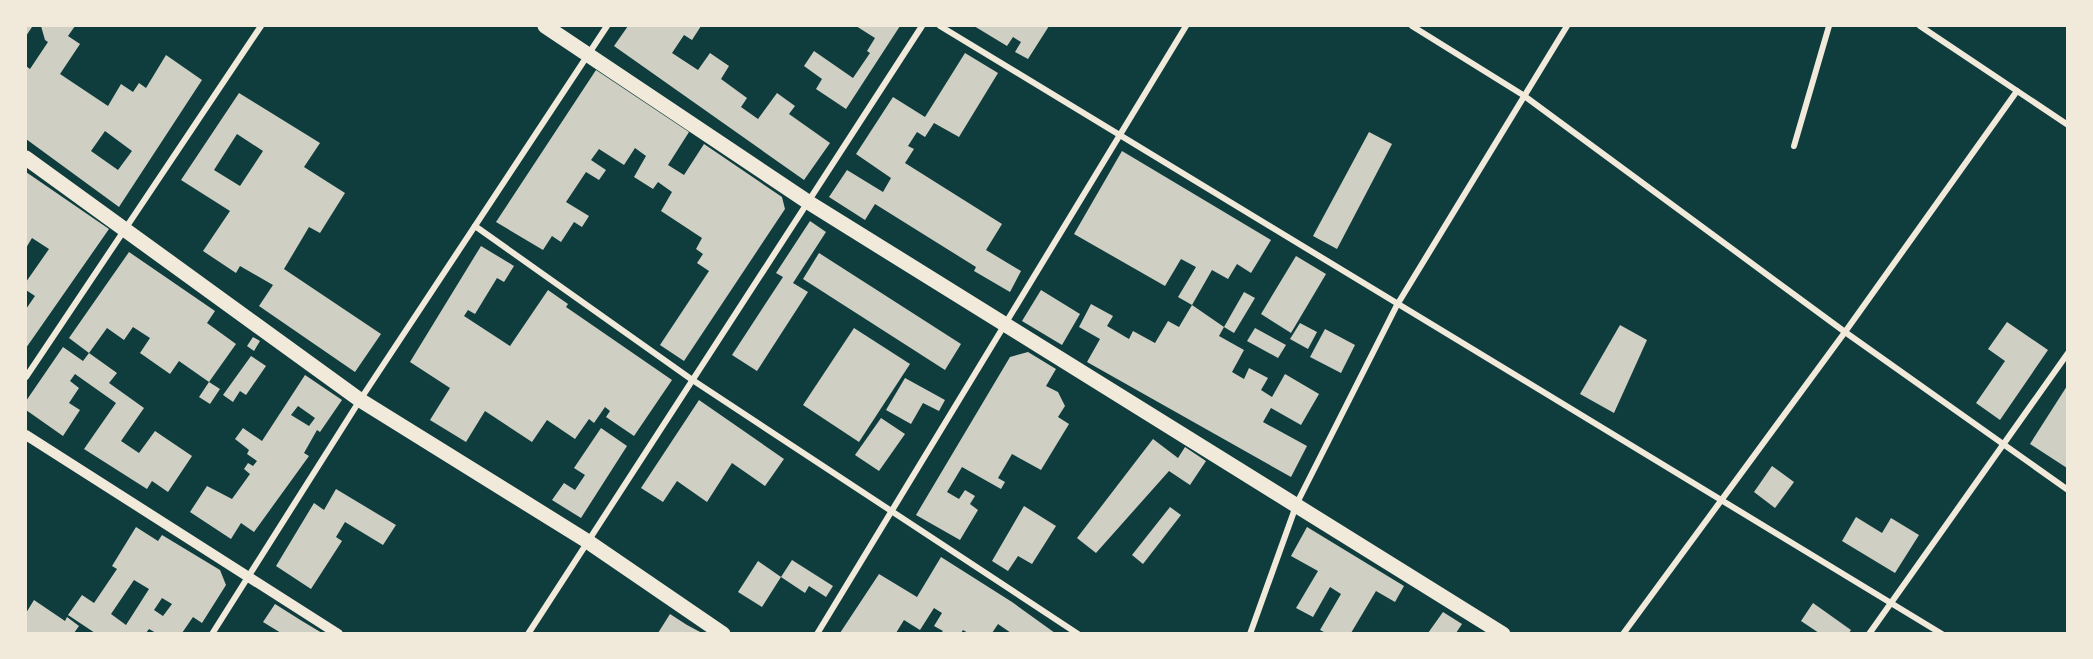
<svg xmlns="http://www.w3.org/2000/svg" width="2093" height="659" viewBox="0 0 2093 659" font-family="Inter,sans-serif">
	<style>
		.building { fill: #cfcfc3; fill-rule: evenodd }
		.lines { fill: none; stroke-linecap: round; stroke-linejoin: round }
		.minor { stroke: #f1e9da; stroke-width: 6 }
		.tertiary { stroke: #f1e9da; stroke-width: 10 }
		.trunk { stroke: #f1e9da; stroke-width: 15 }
	</style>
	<rect width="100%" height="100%" fill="#0f3d3e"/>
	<g class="building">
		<polygon points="26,26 32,27 26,36"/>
		<path d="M41 26H75L68 36 80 44 60 74 108 106 121 84 133 92 139 83 146 88 166 55 202 80 119 207 26 139V66L30 69 48 42 45 40ZM105 131 132 151 118 170 91 151Z"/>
		<polygon points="628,26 701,26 692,40 684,35 672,53 698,70 710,53 729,66 721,79 747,98 741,107 758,119 777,93 795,106 789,114 830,143 804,180 614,46"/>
		<polygon points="856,26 900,26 846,109 816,89 822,79 804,66 814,51 853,78 870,53 867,51 875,38"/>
		<polygon points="974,26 1049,26 1028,59 1015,52 1021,42 1013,37 1007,46"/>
		<polygon points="965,53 998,73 959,137 934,123 925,137 917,132 908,146 914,149 905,163 1002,224 986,250 1021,271 1010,292 974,271 976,267 875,204 865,220 829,197 847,170 883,192 891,178 856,154 893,97 925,117"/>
		<polygon points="596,70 689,132 668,165 684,175 704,144 782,197 785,209 684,361 660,345 709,271 697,263 703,254 696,249 702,238 661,211 672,192 658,182 653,189 634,177 646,156 635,148 624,165 599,149 591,160 606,170 599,180 586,172 566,202 589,216 582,227 574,222 561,242 552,236 543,250 496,222"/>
		<path d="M239 93 320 143 304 167 345 193 320 233 309 227 284 269 381 334 355 372 259 306 273 285 240 266 236 273 203 251 230 211 181 180ZM237 134 263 151 240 186 214 170Z"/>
		<polygon points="1369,132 1392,144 1337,249 1313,236"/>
		<polygon points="1122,151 1271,240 1251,273 1237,264 1228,279 1212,270 1192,305 1178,297 1196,267 1181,259 1165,286 1074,234"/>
		<polygon points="26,172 109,229 26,348 26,309 35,296 26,290 26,282 49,249 32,238 26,248"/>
		<polygon points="810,221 826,232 793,283 808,292 757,371 732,355 783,277 776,273"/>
		<polygon points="481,246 514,266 504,282 497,278 475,314 468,310 464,316 510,346 548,290 568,304 566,307 672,380 634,436 606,417 610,411 605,407 594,423 589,419 575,439 547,420 532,442 485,411 466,442 430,420 450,388 410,362"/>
		<polygon points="129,252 215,311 207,323 236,344 209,382 179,361 170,374 140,353 150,338 133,327 124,340 107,328 89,353 117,373 109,383 144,408 121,441 139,453 155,431 192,456 168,492 152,481 147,489 84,449 116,403 75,374 70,381 79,388 69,403 80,410 63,436 26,410 26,401 63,347 83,361 89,353 69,338"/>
		<polygon points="819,253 961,344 945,370 803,279"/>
		<polygon points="1296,256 1326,274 1291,333 1261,314"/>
		<polygon points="1041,290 1080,314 1062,345 1022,321"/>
		<polygon points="1244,292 1255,298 1234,333 1224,327"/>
		<polygon points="1091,304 1113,316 1107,326 1129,339 1133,331 1155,343 1168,321 1179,327 1192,305 1224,327 1219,336 1244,350 1232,372 1244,379 1249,368 1268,378 1261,390 1272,397 1285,374 1319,394 1301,425 1271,408 1263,422 1307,446 1291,477 1087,362 1100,339 1079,327"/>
		<polygon points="2007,322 2048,350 2000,420 1976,403 2005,361 1988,349"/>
		<polygon points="1300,323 1317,332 1308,349 1290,339"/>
		<polygon points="1620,325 1647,340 1614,413 1580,394"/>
		<polygon points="854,328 910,364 859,442 803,405"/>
		<polygon points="1255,328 1286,345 1278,358 1247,341"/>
		<polygon points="1325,329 1355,345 1341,373 1310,357"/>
		<polygon points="253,337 260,341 254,351 247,346"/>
		<polygon points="1028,352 1056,369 1046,386 1058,392 1065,406 1058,417 1069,424 1041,470 1012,454 998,478 1005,482 1001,489 962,467 947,492 959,499 965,490 975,496 970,504 978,510 960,540 916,515 1010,357"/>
		<polygon points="251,356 266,366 246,395 240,391 233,402 223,395"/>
		<path d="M305 375 342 400 320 432 317 430 304 453 309 456 254 532 241 523 231 539 190 512 207 486 232 499 250 474 244 469 248 463 253 466 257 461 247 454 249 450 235 439 243 428 262 441ZM298 406 315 418 309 426 291 415Z"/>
		<polygon points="905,378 945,400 939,411 923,403 911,424 886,410"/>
		<polygon points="209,382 220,389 210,404 199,397"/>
		<polygon points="2067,386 2067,468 2030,444"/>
		<polygon points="699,400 784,459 765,486 732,463 707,502 677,481 663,502 641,488"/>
		<polygon points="881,418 905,434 879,471 855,455"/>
		<polygon points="601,428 627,446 581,518 552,500 564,483 575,490 585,475 574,468"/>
		<polygon points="1153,439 1178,458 1185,447 1206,461 1190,485 1169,471 1096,553 1077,538"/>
		<polygon points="1772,466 1794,482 1775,508 1754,492"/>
		<polygon points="336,489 396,525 383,545 345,522 336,537 342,541 311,589 276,566 314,503 324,510"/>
		<polygon points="1024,506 1056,526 1032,564 1018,556 1008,571 992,561"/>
		<polygon points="1170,507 1181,515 1143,564 1132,555"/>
		<polygon points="1856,517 1882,533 1891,518 1919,535 1895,573 1842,541"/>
		<path d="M136 527 158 541 162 535 220 570 226 585 202 623 193 617 182 633H156L149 629 146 633H95L68 615 82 595 94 603 117 569 112 566ZM134 580 149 589 126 625 111 614ZM162 598 172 604 163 616 154 610Z"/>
		<polygon points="1307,527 1404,586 1395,602 1376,591 1351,633 1326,633 1320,630 1341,594 1330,587 1313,617 1296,608 1318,571 1291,556"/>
		<polygon points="941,557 1012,602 1055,633 1011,633 998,624 992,633 968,633 963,630 961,633 941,633 943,631 934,626 942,613 934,608 920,630 904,620 896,633 840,633 879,574 917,597"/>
		<polygon points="792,560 833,586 826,597 809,586 805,593 781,577 762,607 738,592 758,561 781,577"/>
		<polygon points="34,600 65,621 67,617 79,626 74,633 26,633 26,613"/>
		<polygon points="1813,603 1851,630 1849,633 1819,633 1801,621"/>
		<polygon points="275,604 302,621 322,633 281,633 263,622"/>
		<polygon points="1443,612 1462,624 1456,633 1428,633"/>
		<polygon points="670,614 687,625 702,633 658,633"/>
	</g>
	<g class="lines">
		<g class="minor">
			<polyline points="940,26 1942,634"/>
			<polyline points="1412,26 1523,95 1845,332 2068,490"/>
			<polyline points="1920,26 2068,125"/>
			<polyline points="1794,146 1829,26"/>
			<polyline points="475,226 691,379 1078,634"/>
			<polyline points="26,377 261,26"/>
			<polyline points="212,634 360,400 607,26"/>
			<polyline points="528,634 922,26"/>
			<polyline points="817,634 1186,26"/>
			<polyline points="1250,634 1297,503 1397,305 1567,26"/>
			<polyline points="1623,634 1845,332 2017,91"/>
			<polyline points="1869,634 2068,353"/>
		</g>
		<polyline class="tertiary" points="26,435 338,634"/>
		<g class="trunk">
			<polyline points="545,26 808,202 1503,634"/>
			<polyline points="26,158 360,400 587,541 723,634"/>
		</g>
	</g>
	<rect width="2093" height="659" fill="none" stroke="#f1e9da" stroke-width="54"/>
</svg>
